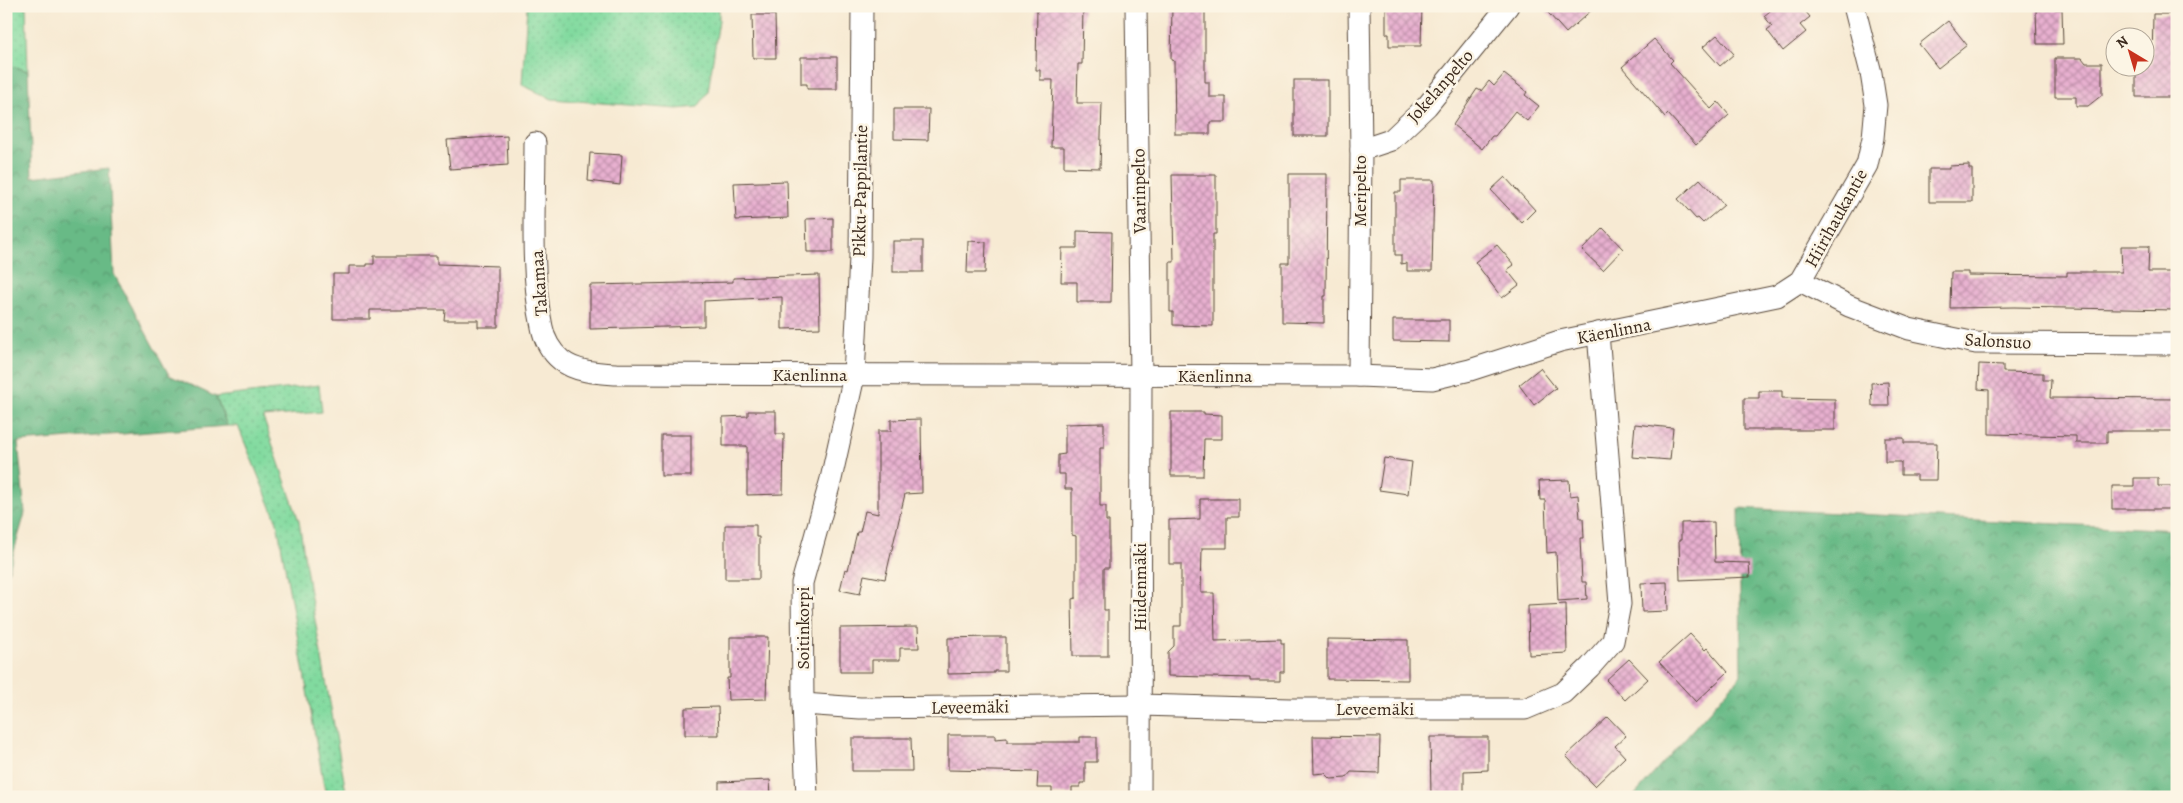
<svg xmlns="http://www.w3.org/2000/svg" width="2183" height="803" viewBox="0 0 2183 803" font-family="Alegreya,serif">
	<style>
		.grass { fill: url(#grass-dots); stroke: #5e825e }
		.forest { fill: url(#forest-crowns); stroke: #527252 }
		.building { fill: url(#building-cross-hatch) }
		.lines { fill: none; stroke-linecap: round; stroke-linejoin: round }
		.street-casing { stroke: #574739; stroke-width: 23 }
		.street { stroke: #fff; stroke-width: 21 }
		.labels { text-anchor: middle; stroke-width: 5; stroke-linejoin: round; paint-order: stroke }
		.street-label { font-size: 18px; fill: #3b2a1e; stroke: #fcf5e5 }
	</style>
	<defs>
		<pattern id="grass-dots" width="8" height="8" patternUnits="userSpaceOnUse" patternTransform="scale(1.25)"><rect width="8" height="8" fill="#81da9f"/><path d="M2 2h.1M6 6h.1" fill="none" stroke="#70bb88" stroke-width="1.8" stroke-linecap="round"/></pattern>
		<pattern id="forest-crowns" width="20" height="18" patternUnits="userSpaceOnUse" patternTransform="scale(1.25)"><rect width="20" height="18" fill="#68ba86"/><path d="M2 6a3 3 0 1 1 6 0M12 15a3 3 0 1 1 6 0" fill="none" stroke="#57976d"/></pattern>
		<pattern id="building-cross-hatch" width="8" height="8" patternUnits="userSpaceOnUse" patternTransform="scale(1.25)"><rect width="8" height="8" fill="#e8b0d0"/><path d="M0 0l8 8M0 8l8-8" fill="none" stroke="#bd8fa8"/></pattern>
	</defs>
	<rect width="100%" height="100%" fill="#fcf5e5"/>
	<filter id="ink" filterUnits="userSpaceOnUse"><feTurbulence type="fractalNoise" baseFrequency=".02" numOctaves="2"/><feDisplacementMap in="SourceGraphic" scale="10" xChannelSelector="R" yChannelSelector="G"/><feConvolveMatrix kernelMatrix="1 2 1 2 8 2 1 2 1" color-interpolation-filters="sRGB"/></filter>
	<filter id="wash" filterUnits="userSpaceOnUse"><feTurbulence type="fractalNoise" baseFrequency=".0096" numOctaves="4" result="noise"/><feDisplacementMap in="SourceGraphic" scale="20" xChannelSelector="R" yChannelSelector="G"/><feGaussianBlur stdDeviation="1.12" result="paint"/><feColorMatrix in="noise" values="0 0 0 0 0 0 0 0 0 0 0 0 0 0 0 0 0 1.4 0 .05"/><feComposite in="paint" operator="in"/></filter>
	<g filter="url(#wash)">
		<rect width="100%" height="100%" fill="#f7ead3"/>
		<g class="grass">
			<polygon points="6,6 26,6 28,71 6,64"/>
			<polygon points="527,6 719,6 719,20 708,92 698,107 677,109 552,99 522,85"/>
			<polygon points="319,385 322,412 263,417 299,521 309,587 347,797 326,797 277,522 238,426 227,426 216,397"/>
		</g>
		<g class="forest">
			<polygon points="6,64 28,71 32,177 109,168 114,274 169,375 216,397 227,426 18,442 25,513 6,580"/>
			<polygon points="1739,508 2177,530 2177,797 1633,797 1741,675"/>
		</g>
		<g id="blocks">
			<g class="building">
				<polygon points="1037,6 1083,6 1082,64 1078,64 1077,103 1102,103 1100,168 1064,167 1064,147 1051,147 1053,80 1040,80 1040,70 1036,70"/>
				<polygon points="1172,6 1205,6 1205,82 1209,82 1209,97 1226,97 1226,122 1210,122 1210,134 1175,134 1174,61 1171,60"/>
				<polygon points="1386,6 1422,6 1421,46 1389,46 1389,34 1386,34"/>
				<polygon points="1542,6 1596,6 1566,33"/>
				<polygon points="1776,6 1801,6 1810,17 1800,25 1806,32 1783,51 1767,30 1772,26 1764,16"/>
				<polygon points="2062,9 2063,44 2037,44 2036,10"/>
				<polygon points="2153,14 2177,14 2177,97 2136,97 2136,68 2146,68 2146,64 2152,63"/>
				<polygon points="752,15 775,15 776,58 753,58"/>
				<polygon points="1948,21 1967,45 1938,68 1919,44"/>
				<polygon points="1717,35 1734,54 1720,66 1703,47"/>
				<polygon points="1654,39 1673,60 1670,63 1711,109 1718,102 1729,115 1696,145 1668,114 1665,117 1622,67"/>
				<polygon points="801,57 837,57 837,89 807,89 807,84 801,84"/>
				<polygon points="2055,58 2082,58 2086,63 2102,63 2102,95 2088,106 2076,106 2076,97 2055,97"/>
				<polygon points="1504,74 1527,92 1525,95 1539,106 1527,121 1515,111 1495,136 1492,136 1482,149 1453,125 1477,89 1481,91 1489,81 1494,86"/>
				<rect x="1294" y="80" width="34" height="56"/>
				<polygon points="894,109 929,109 928,140 894,139"/>
				<polygon points="507,136 508,165 450,169 447,140"/>
				<polygon points="590,153 622,155 620,185 588,181"/>
				<polygon points="1969,165 1969,169 1972,169 1972,202 1929,202 1929,169 1949,169 1949,166"/>
				<polygon points="1289,174 1327,174 1326,296 1324,296 1324,323 1282,322 1282,263 1289,263"/>
				<polygon points="1172,175 1216,175 1216,234 1213,234 1213,326 1173,325 1173,312 1170,312 1170,262 1174,262"/>
				<polygon points="1505,177 1535,210 1522,223 1491,190"/>
				<polygon points="1700,179 1724,205 1703,223 1698,218 1696,219 1678,199"/>
				<polygon points="1401,180 1434,180 1432,271 1407,271 1407,263 1401,264 1401,255 1395,255 1395,192 1401,192"/>
				<polygon points="787,181 788,218 736,220 734,183"/>
				<polygon points="833,218 833,252 807,252 806,219"/>
				<polygon points="1603,228 1623,249 1603,270 1582,250"/>
				<polygon points="1077,231 1112,232 1111,302 1077,302 1077,282 1061,282 1062,248 1077,248"/>
				<rect x="893" y="241" width="30" height="31"/>
				<polygon points="968,241 986,242 985,273 967,273"/>
				<polygon points="1497,245 1514,265 1507,270 1519,285 1502,298 1475,262"/>
				<polygon points="2121,246 2149,246 2148,272 2176,272 2175,310 2014,307 1950,308 1951,272 1968,272 1968,275 2067,276 2067,272 2122,272"/>
				<polygon points="374,256 437,256 437,264 498,266 498,327 478,327 478,320 444,320 445,310 370,310 370,319 333,319 333,274 349,274 349,266 367,266 367,264 374,264"/>
				<polygon points="819,275 820,328 782,329 782,297 704,301 704,326 590,329 590,285 733,282 733,278"/>
				<polygon points="1393,320 1449,320 1449,342 1393,341"/>
				<polygon points="1979,364 2003,365 2003,372 2043,373 2043,380 2051,380 2050,398 2177,399 2177,431 2107,431 2107,443 2076,443 2076,436 1989,434 1989,390 1978,389"/>
				<polygon points="1540,368 1556,388 1534,405 1519,385"/>
				<polygon points="1888,382 1889,406 1872,406 1871,383"/>
				<polygon points="1759,391 1782,391 1782,398 1835,399 1835,430 1744,430 1744,398 1759,398"/>
				<polygon points="748,411 776,411 776,434 784,434 783,494 747,495 747,446 723,446 723,417 748,416"/>
				<polygon points="1171,412 1204,412 1204,414 1222,415 1222,439 1204,439 1203,476 1171,476"/>
				<polygon points="921,419 922,493 905,494 885,579 864,575 860,594 840,590 845,569 848,570 857,532 860,532 865,511 878,514 878,431 891,431 891,420"/>
				<polygon points="1104,423 1104,448 1100,448 1100,506 1106,506 1106,521 1109,521 1109,568 1104,568 1104,610 1108,610 1108,656 1073,656 1072,599 1076,598 1076,536 1072,535 1072,489 1065,489 1065,474 1058,474 1058,455 1065,454 1065,424"/>
				<polygon points="1635,424 1673,428 1670,460 1632,457"/>
				<rect x="661" y="435" width="30" height="41"/>
				<polygon points="1885,438 1904,438 1904,443 1937,443 1936,480 1917,480 1917,475 1901,475 1901,462 1885,462"/>
				<polygon points="1384,458 1412,462 1408,494 1379,490"/>
				<polygon points="2134,478 2158,478 2158,486 2177,486 2177,509 2112,509 2112,486 2134,486"/>
				<polygon points="1569,480 1570,496 1578,495 1580,518 1583,518 1584,538 1580,538 1582,582 1586,582 1587,599 1558,601 1556,552 1547,553 1545,500 1540,500 1539,481"/>
				<polygon points="1200,499 1239,499 1239,517 1227,517 1227,548 1202,548 1201,593 1214,593 1215,641 1281,639 1281,643 1284,643 1284,672 1280,672 1280,681 1250,681 1250,678 1168,676 1168,652 1174,646 1174,626 1181,626 1181,564 1169,564 1169,520 1200,519"/>
				<polygon points="1714,522 1715,562 1749,563 1750,577 1680,580 1679,540 1681,540 1681,523"/>
				<polygon points="725,525 756,525 756,537 759,537 759,579 725,579"/>
				<polygon points="1667,582 1668,611 1642,612 1641,583"/>
				<polygon points="1566,604 1567,653 1529,655 1528,606"/>
				<polygon points="918,627 919,648 900,648 900,660 872,660 872,672 840,672 840,628"/>
				<polygon points="1690,634 1705,650 1707,648 1728,672 1696,702 1659,662"/>
				<polygon points="730,637 768,637 766,699 728,700 727,678 730,678"/>
				<polygon points="989,637 1006,637 1006,671 994,671 994,673 948,674 948,638"/>
				<polygon points="1327,639 1408,640 1408,680 1327,679"/>
				<polygon points="1629,659 1648,679 1625,700 1606,680"/>
				<polygon points="718,707 719,735 685,735 685,708"/>
				<polygon points="1608,717 1626,736 1615,746 1625,757 1595,786 1566,756"/>
				<polygon points="948,735 995,735 995,739 1007,738 1007,742 1080,742 1080,737 1097,737 1097,762 1085,762 1085,783 1080,783 1080,787 1072,787 1072,794 1052,794 1052,788 1037,788 1038,772 948,770"/>
				<polygon points="1313,736 1380,737 1379,773 1351,772 1346,778 1331,779 1325,773 1314,774"/>
				<polygon points="1430,737 1488,737 1488,770 1464,771 1464,797 1431,797"/>
				<polygon points="852,738 911,738 912,771 852,771"/>
				<polygon points="770,780 771,797 719,797 719,782"/>
			</g>
		</g>
	</g>
	<g filter="url(#ink)">
		<use href="#blocks" fill-opacity="0" stroke="#574739" stroke-width="1"/>
		<g class="lines">
			<g class="street-casing">
				<g id="street">
					<polyline points="1136,6 1141,377 1140,797"/>
					<path d="M535 143C535 201 530 272 542 327 544 339 551 352 561 360 575 372 598 373 616 374L1359 376 1432 379 1470 370 1560 341 1777 296 1800 281 1867 165 1873 138 1876 105 1871 73 1854 6"/>
					<polyline points="1361,150 1391,140 1427,106 1508,6"/>
					<polyline points="1800,281 1849,306 1909,329 1976,343 2177,344"/>
					<polyline points="1359,376 1361,150 1359,6"/>
					<polyline points="803,704 860,708 1140,705 1290,709 1525,709 1563,693 1590,667 1613,641 1620,604 1598,333"/>
					<polyline points="807,797 803,704 802,583 831,479 854,376 860,257 862,6"/>
				</g>
			</g>
			<use href="#street" class="street"/>
		</g>
	</g>
	<g class="labels">
		<g class="street-label">
			<text transform="translate(1440 86) rotate(-49)" y="6">Jokelanpelto</text>
			<text transform="translate(860 191) rotate(-89)" y="6">Pikku-Pappilantie</text>
			<text transform="translate(1139 191) rotate(-91)" y="6">Vaarinpelto</text>
			<text transform="translate(1360 191) rotate(-90)" y="6">Meripelto</text>
			<text transform="translate(1836 218) rotate(-61)" y="6">Hiirihaukantie</text>
			<text transform="translate(539 283) rotate(-94)" y="6">Takamaa</text>
			<text transform="translate(1614 331) rotate(-11)" y="6">Käenlinna</text>
			<text transform="translate(1998 341) rotate(3)" y="6">Salonsuo</text>
			<text x="810" y="381">Käenlinna</text>
			<text x="1215" y="382">Käenlinna</text>
			<text transform="translate(1140 587) rotate(-90)" y="6">Hiidenmäki</text>
			<text transform="translate(803 628) rotate(-90)" y="6">Soitinkorpi</text>
			<text transform="translate(970 707) rotate(-1)" y="6">Leveemäki</text>
			<text x="1375" y="715">Leveemäki</text>
		</g>
	</g>
	<rect width="2183" height="803" fill="none" stroke="#fcf5e5" stroke-width="25"/>
	<g transform="translate(2130 52) rotate(322)"><circle r="24" fill="#fcf5e5" stroke="#afa495"/>
	<path d="M0-4L9 19L0 12L-9 19Z" fill="#c8321e"/>
	<text y="-8" font-size="14" font-weight="bold" text-anchor="middle" fill="#3b2a1e">N</text>
	</g>
</svg>
